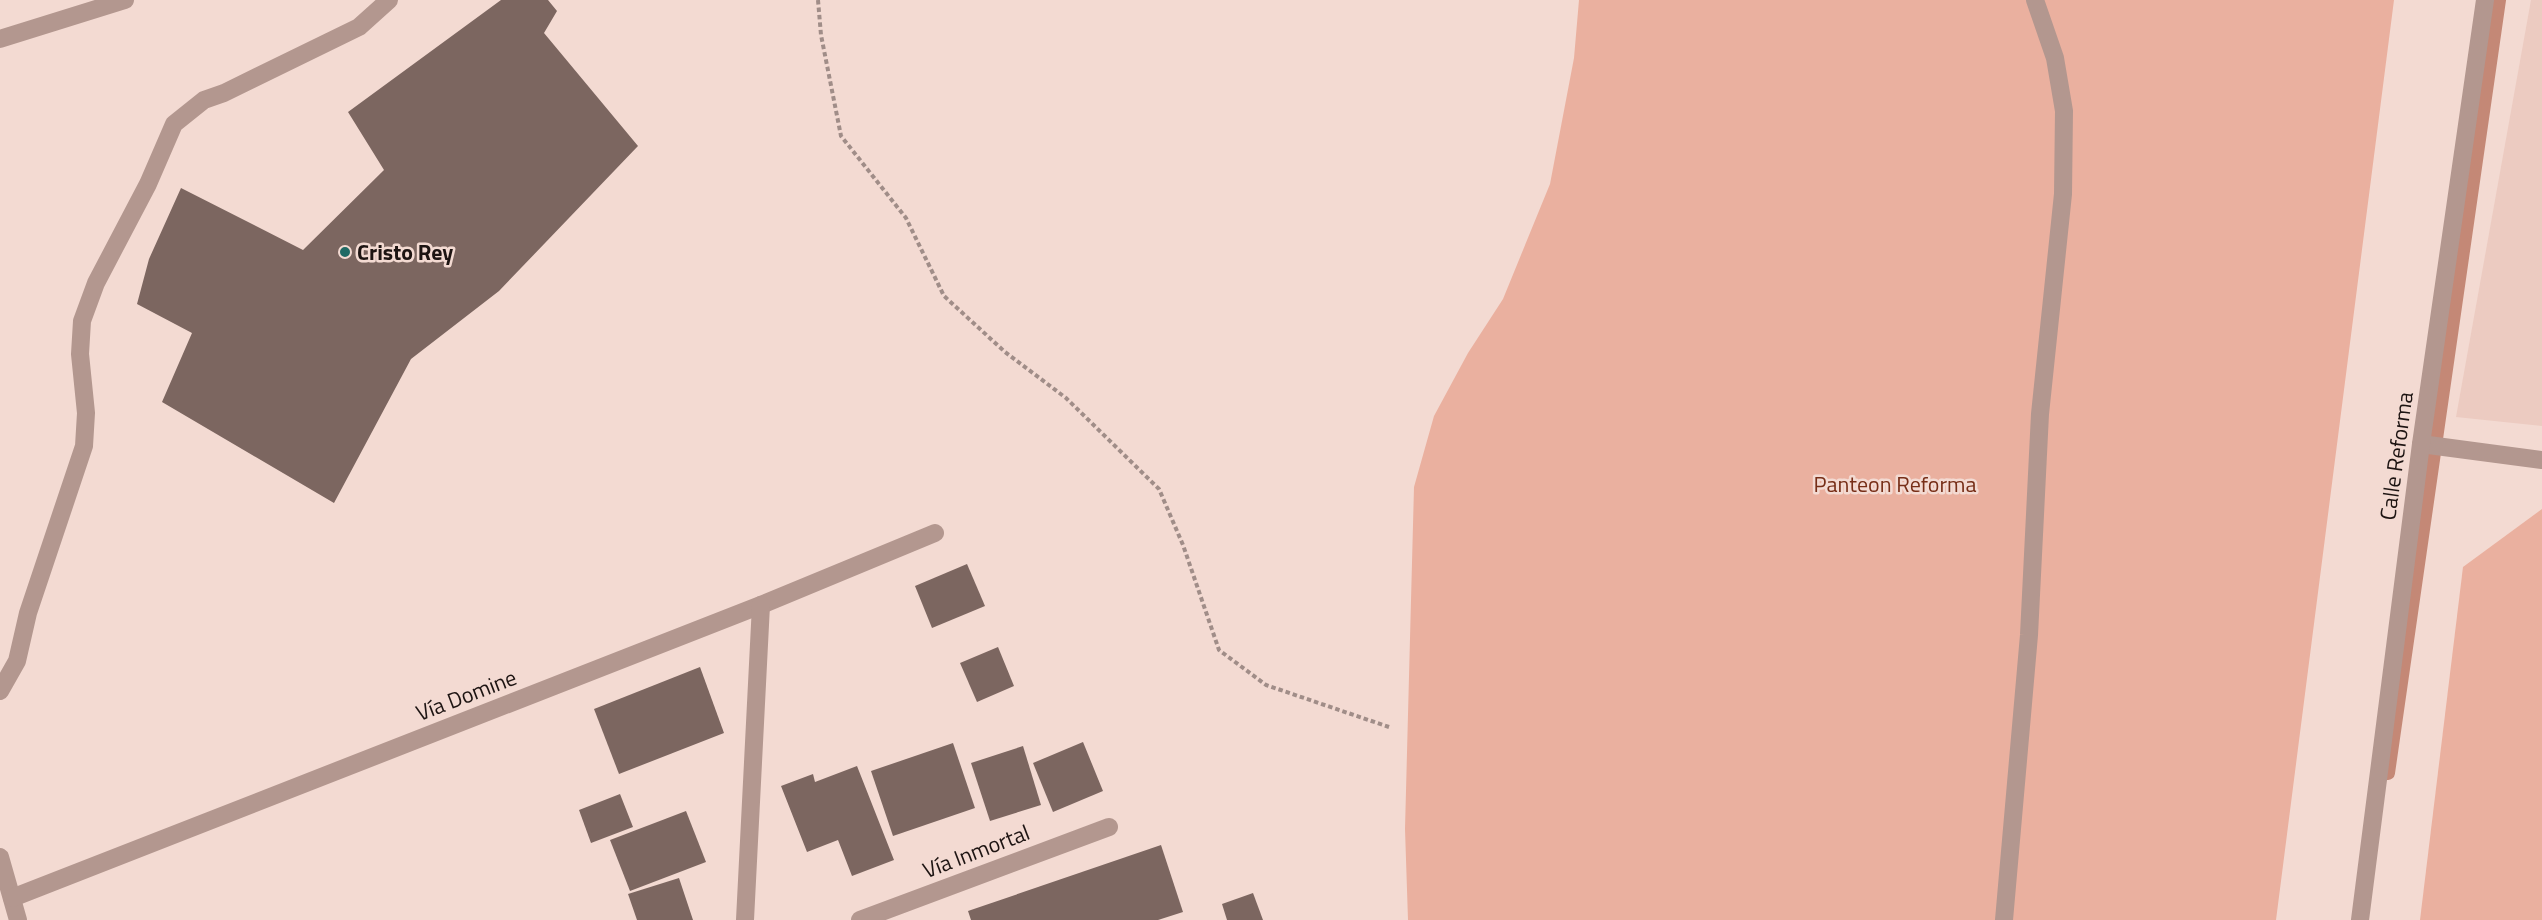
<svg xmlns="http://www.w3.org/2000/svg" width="2542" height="920" viewBox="0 0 2542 920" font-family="'Titillium Web',sans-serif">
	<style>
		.built { fill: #eccbc1 }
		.green { fill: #eab09f }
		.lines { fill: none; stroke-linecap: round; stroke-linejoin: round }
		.stream { stroke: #c48876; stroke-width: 14 }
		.building { fill: #7c6660 }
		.path { stroke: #a08d88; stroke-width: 4; stroke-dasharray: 4.5 3; stroke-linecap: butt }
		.service { stroke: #b3978f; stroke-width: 18 }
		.minor { stroke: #b3978f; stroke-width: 18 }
		.tertiary { stroke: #b3978f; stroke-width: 18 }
		.poi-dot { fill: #206a65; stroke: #f3dad2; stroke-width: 2 }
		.labels { text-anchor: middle; stroke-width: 5; stroke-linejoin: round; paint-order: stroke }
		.poi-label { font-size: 22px; font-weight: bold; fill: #1d1412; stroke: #f3dad2; text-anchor: start }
		.street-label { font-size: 22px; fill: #1d1412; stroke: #f3dad2 }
		.park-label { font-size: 22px; fill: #772e17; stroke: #f3dad2 }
	</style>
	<rect width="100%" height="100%" fill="#f3dad2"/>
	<polygon class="built" points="2531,0 2542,0 2542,426 2456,417"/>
	<g class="green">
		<polygon points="1579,0 2394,0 2276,920 1408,920 1405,829 1414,487 1434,416 1468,353 1503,299 1550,184 1574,58"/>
		<polygon points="2542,509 2542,920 2420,920 2463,567"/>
	</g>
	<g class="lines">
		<polyline class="stream" points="2388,773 2499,0"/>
	</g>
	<g class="building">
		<polygon points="501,0 548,0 557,11 544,33 638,146 499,291 411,359 334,503 162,402 192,333 137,304 149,259 181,188 303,250 384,170 348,112"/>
		<polygon points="967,564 985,606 932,628 915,586"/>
		<polygon points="998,647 1014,686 977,702 960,663"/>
		<polygon points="700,667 724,733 619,774 594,709"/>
		<polygon points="1083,742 1103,791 1053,812 1033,763"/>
		<polygon points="953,743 975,808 893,836 871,771"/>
		<polygon points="1023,746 1041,805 990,821 971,763"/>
		<polygon points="857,766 894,860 852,876 838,840 807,852 781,786 813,774 815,782"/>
		<polygon points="620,794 633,827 591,843 579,810"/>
		<polygon points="686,811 706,862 630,891 610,840"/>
		<polygon points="1161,845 1183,912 1158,920 971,920 968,911"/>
		<polygon points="679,878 693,920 637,920 628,894"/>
		<polygon points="1253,893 1263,920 1227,920 1222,904"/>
	</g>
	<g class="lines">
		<polyline class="path" points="818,0 821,35 841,136 906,218 944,296 1005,352 1066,398 1159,489 1183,545 1219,650 1266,685 1389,727"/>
		<g class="service">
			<polyline points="0,691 17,661 28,613 84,446 86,413 80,354 82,321 96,283 148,184 174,124 204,100 224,93 359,27 389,0"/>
			<polyline points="2004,920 2029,635 2040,414 2063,194 2064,111 2055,58 2035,0"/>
		</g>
		<g class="minor">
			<polyline points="0,39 125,0"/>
			<polyline points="2421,444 2542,460"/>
			<polyline points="0,857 18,920"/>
			<polyline points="12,898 761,605 935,533"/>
			<polyline points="745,920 761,605"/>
			<polyline points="860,920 1109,827"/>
		</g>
		<polyline class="tertiary" points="2360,920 2421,444 2485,0"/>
	</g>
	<circle class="poi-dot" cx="345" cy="252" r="6"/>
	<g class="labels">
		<g class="poi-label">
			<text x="357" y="260">Cristo Rey</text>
		</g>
		<g class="street-label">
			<text transform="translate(2396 456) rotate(-82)" y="8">Calle Reforma</text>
			<text transform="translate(466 695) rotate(-21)" y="8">Vía Domine</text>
			<text transform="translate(976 851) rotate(-21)" y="8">Vía Inmortal</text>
		</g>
		<g class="park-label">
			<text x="1895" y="492">Panteon Reforma</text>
		</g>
	</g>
</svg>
